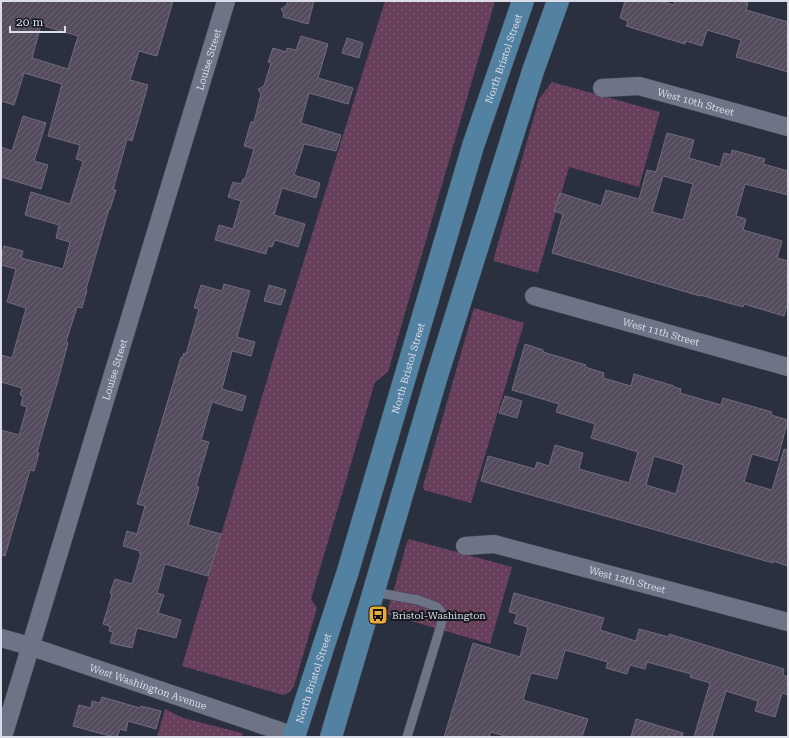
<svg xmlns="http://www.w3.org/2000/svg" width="789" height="738" viewBox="0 0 789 738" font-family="'Roboto Serif',serif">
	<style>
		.grass { fill: url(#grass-dots) }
		.building { fill: url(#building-hatch); stroke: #736b7d; fill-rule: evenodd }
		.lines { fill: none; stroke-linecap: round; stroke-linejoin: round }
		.lane-casing { stroke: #474b58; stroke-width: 10 }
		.street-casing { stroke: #474b58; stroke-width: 19 }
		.primary-casing { stroke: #474b58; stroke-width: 23 }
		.lane { stroke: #6e7486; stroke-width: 9 }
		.street { stroke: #6e7486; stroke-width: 18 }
		.primary { stroke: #5381a2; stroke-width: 22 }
		.labels { text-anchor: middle; stroke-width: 4; stroke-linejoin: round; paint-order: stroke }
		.street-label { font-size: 10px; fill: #dadde7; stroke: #16181f }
		.poi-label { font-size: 10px; fill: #dadde7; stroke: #16181f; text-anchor: start }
	</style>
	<defs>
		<pattern id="grass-dots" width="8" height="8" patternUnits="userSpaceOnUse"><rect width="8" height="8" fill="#673f5b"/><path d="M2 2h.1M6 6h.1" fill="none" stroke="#7c5a73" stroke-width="1.8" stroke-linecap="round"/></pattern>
		<pattern id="building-hatch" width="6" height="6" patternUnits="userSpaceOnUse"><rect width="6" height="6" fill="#544c5d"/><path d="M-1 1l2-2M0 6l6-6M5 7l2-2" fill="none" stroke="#6c6574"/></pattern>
	</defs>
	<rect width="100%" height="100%" fill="#2b303f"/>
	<g class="grass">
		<polygon points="385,1 495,1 388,372 375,382 311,599 317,608 294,686 290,692 283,695 182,666 275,353"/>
		<polygon points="552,82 660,112 639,187 569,167 538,273 493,261 539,99"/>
		<polygon points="474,308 524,323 471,503 424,490 423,486"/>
		<polygon points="409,539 512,567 490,644 387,614 407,542"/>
		<polygon points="165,709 183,718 242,733 243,737 157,737"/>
	</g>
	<g class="building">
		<path d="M1 1H173L157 56 139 51 130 80 148 85 132 141 127 139 113 190H116L110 209H109L86 289 87 290 82 308 77 307 66 342 68 343 58 380 37 452 39 453 34 471 30 470 5 556 1 555V430L19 435 27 407 21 405 23 396 20 395 22 388 1 382V355L12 358 26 308 7 302 16 269 1 265V258L4 246 23 251 21 258 63 269 70 242 56 238 59 225 25 215 31 192 70 204 83 161 76 159 80 145 48 136 62 84 24 73 14 105 1 101ZM41 25 78 36 68 69 32 58Z"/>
		<polygon points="288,1 314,1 308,24 283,17 284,14 281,9 286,6"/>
		<polygon points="625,1 660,1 674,5 675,1 740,1 748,3 746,10 788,22 788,72 736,57 741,40 707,30 702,46 686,41 685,44 626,26 628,21 620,18"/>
		<polygon points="301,36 328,44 318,78 353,88 348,104 309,93 301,123 341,135 336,151 304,144 294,175 320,183 316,198 282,188 274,215 305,224 298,247 275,240 272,247 268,246 266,254 215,240 219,225 233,229 241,201 228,197 233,182 241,184 243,179 245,179 254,149 244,146 251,122 254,122 261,94 258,89 264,86 271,63 268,62 273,48 286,52 287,48 296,50"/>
		<polygon points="347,38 363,43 359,58 342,53"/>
		<polygon points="23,116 46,123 34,161 48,165 41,189 1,177 1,147 12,151"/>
		<path d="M667 133 694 140 689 158 720 167 724 153 731 155 732 150 765 159 763 164 788 171V195L745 184 736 216 746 219 743 230 782 241 777 258 788 261V302L784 316 744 304 743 307 700 295V296L552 253 563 214 554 211 560 193 601 206 606 190 639 199 647 170 656 172ZM663 176 693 184 683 220 652 212Z"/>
		<polygon points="224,284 250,291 237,337 255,342 251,356 232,351 222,389 246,396 242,411 212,402 201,440 209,442 196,486 199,487 188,525 221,534 216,551 208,576 165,564 157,593 164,595 158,613 181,620 176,638 137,628 132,648 110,643 113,632 109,631 110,626 103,624 112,594 110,593 115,579 132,584 141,553 139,553 140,551 123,546 127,531 137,534 145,506 137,504 181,357 182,358 184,353 186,354 199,309 194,308 201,285 222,291"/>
		<polygon points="269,285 286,290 281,305 264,301"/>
		<path d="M525 344 543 350V352L586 365 585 367 604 373 603 378 631 386 634 374 674 386V387L681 389 680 393 721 405 723 398 772 412 771 415 788 420 777 461 752 454 744 482 772 490 784 449 788 450V566L773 561V563L481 481 488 456 535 469 537 462 549 466 555 445 583 453 579 469 629 483 638 452 591 438 595 424 556 412 559 404 512 390ZM654 456 684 465 676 494 646 485Z"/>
		<polygon points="505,396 522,401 517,418 499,413"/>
		<polygon points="514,593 604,618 600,630 636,641 639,629 669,637 669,634 784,669 783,675 788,677 788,695 782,693 775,717 755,711 758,701 726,691 712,737 694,737 710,683 690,677 691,674 647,662 645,669 630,665 627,674 606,668 608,662 565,650 557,679 531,673 523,700 588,719 582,737 508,737 491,732 489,737 444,737 473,643 520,657 528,627 514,623 517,614 509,612"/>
		<polygon points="102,697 140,708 141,706 161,711 156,729 128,721 126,731 120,729 117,737 114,737 73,726 79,705 91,708 92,701 100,703"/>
		<polygon points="636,719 683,733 682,737 631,737"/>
	</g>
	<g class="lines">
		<g class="lane-casing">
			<polyline id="lane" points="374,592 418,600 437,607 444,615 407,737"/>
		</g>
		<g class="street-casing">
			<g id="street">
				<path id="s1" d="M602 88 639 86 788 127"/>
				<path id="s2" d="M534 296 788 367"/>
				<path id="s3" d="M465 546 494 544 788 622"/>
				<path id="s4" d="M1 638 29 646 295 736"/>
				<path id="s5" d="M3 737 226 1"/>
			</g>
		</g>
		<g class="primary-casing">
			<g id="primary">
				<path id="s6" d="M294 737 348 571 473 146 523 1"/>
				<polyline points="331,737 436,379 533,71 558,1"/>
			</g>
		</g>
		<use href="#lane" class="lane"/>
		<use href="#street" class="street"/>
		<use href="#primary" class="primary"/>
	</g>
	<defs>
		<g id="bus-square" transform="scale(1)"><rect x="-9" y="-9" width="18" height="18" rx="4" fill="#e8ab37" stroke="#16181f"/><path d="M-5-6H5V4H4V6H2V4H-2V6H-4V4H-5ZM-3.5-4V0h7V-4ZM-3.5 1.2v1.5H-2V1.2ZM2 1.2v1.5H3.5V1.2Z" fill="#111"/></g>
	</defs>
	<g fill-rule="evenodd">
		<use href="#bus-square" x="378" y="615"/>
	</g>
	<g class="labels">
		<g class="street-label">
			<text dy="4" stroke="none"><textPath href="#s5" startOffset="708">Louise Street</textPath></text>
			<text dy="4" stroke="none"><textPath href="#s6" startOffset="710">North Bristol Street</textPath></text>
			<text dy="4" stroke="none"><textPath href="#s1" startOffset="96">West 10th Street</textPath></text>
			<text dy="4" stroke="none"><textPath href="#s2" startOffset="132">West 11th Street</textPath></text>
			<text dy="4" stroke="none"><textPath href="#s5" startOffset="384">Louise Street</textPath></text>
			<text dy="4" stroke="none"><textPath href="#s6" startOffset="386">North Bristol Street</textPath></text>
			<text dy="4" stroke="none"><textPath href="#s3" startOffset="167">West 12th Street</textPath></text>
			<text dy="4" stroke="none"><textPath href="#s6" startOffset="62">North Bristol Street</textPath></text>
			<text dy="4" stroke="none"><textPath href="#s4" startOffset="155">West Washington Avenue</textPath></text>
		</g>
		<g class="poi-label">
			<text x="392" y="619">Bristol-Washington</text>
		</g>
	</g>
	<rect width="789" height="738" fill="none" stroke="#dadde7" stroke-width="4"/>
	<path d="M10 26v6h55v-6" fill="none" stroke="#dadde7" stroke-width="2"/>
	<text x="16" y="26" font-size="12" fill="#dadde7" stroke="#16181f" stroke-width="3" paint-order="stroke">20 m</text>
</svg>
